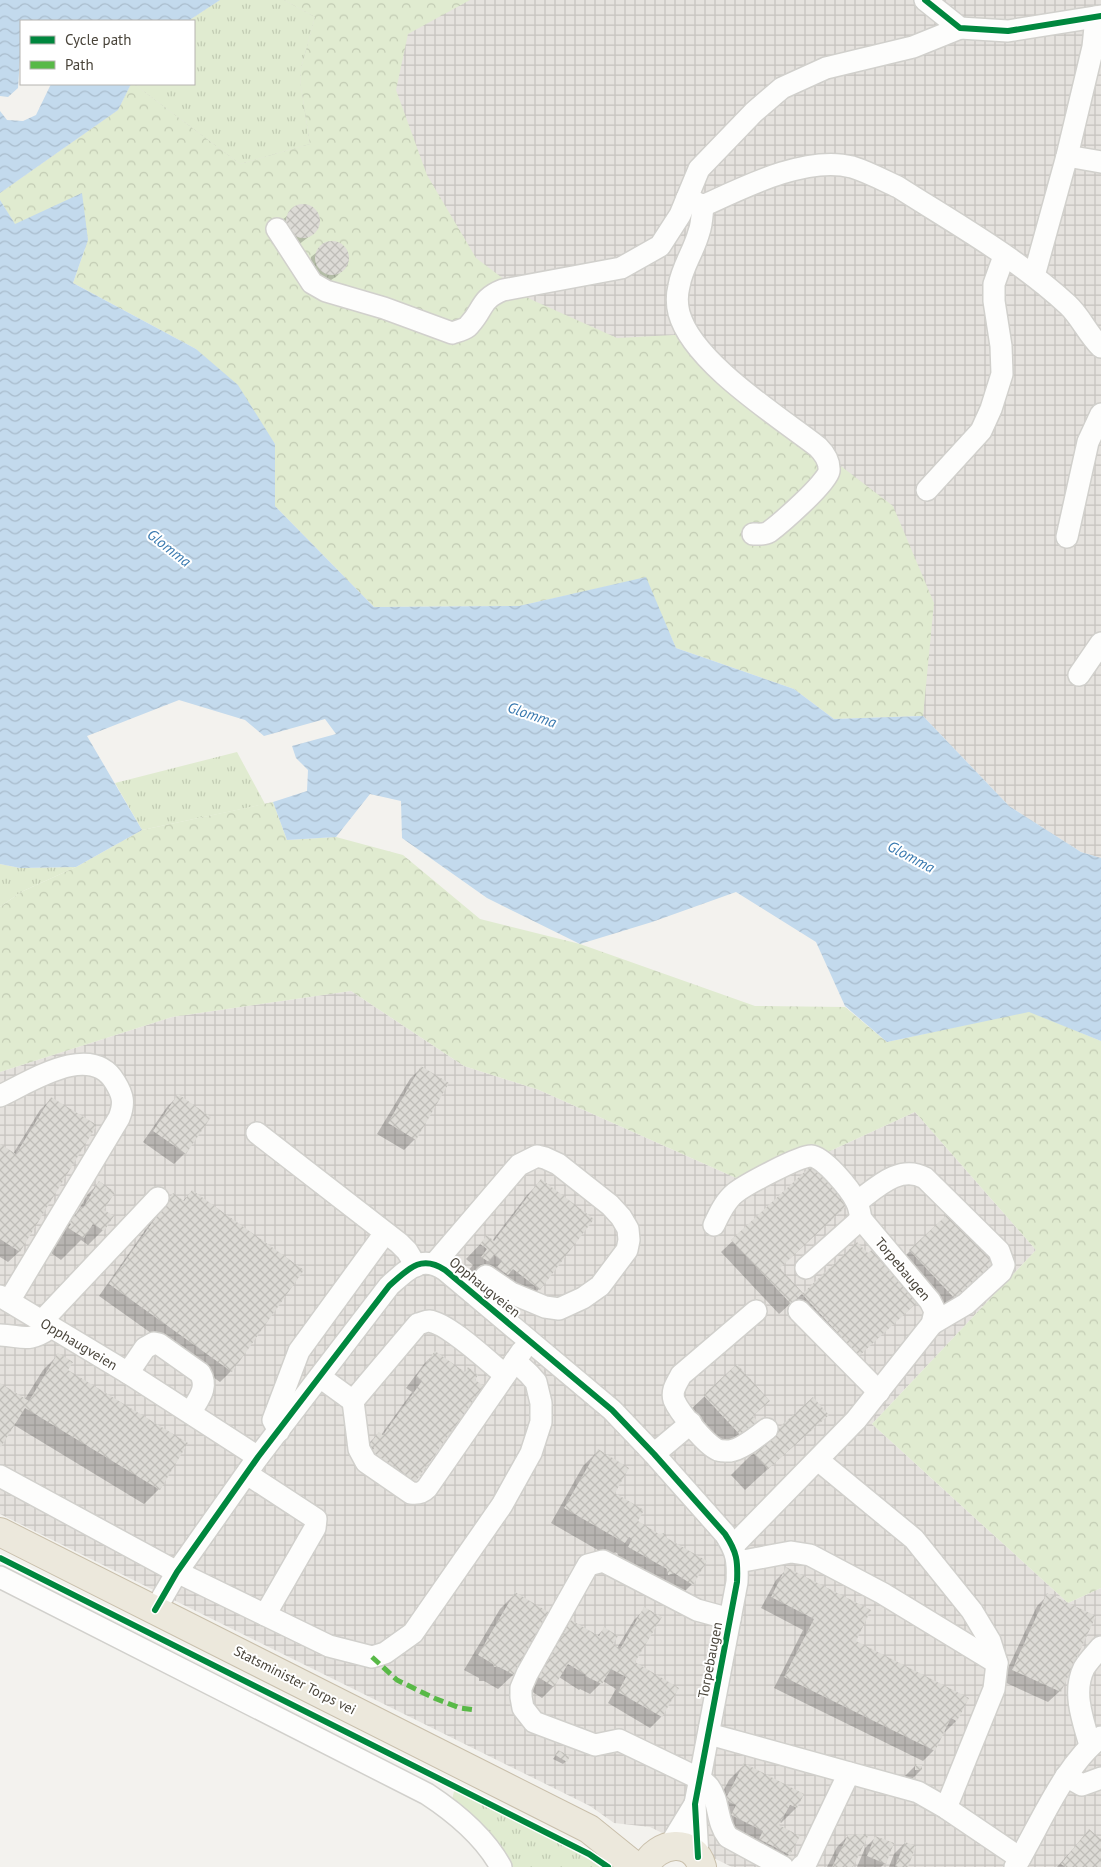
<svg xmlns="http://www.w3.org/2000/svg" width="1101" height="1867" viewBox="0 0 1101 1867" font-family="'PT Sans',sans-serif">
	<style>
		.industrial { fill: url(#industrial-grid) }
		.grass { fill: url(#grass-tufts) }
		.forest { fill: url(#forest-crowns) }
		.water { fill: url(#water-waves) }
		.shadow { fill: #0003 }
		.building { fill: url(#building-cross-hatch) }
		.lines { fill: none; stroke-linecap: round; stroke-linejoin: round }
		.minor-casing { stroke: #d1d0cc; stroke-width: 24 }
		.highway-casing { stroke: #c9bfab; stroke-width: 30 }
		.minor { stroke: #fdfdfc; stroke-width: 21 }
		.highway { stroke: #ece8dc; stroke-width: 28 }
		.quiet { stroke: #58b947; stroke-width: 5; stroke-dasharray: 10 5; stroke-linecap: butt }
		.cycleway-casing { stroke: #fff; stroke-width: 9 }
		.cycleway { stroke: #00873e; stroke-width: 6 }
		.labels { text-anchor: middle; stroke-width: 4; stroke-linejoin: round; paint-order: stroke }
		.street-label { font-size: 14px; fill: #49443a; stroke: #fff }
		.water-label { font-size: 15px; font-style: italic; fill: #3979af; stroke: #fff }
	</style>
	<defs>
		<pattern id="industrial-grid" width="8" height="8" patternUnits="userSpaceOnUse" patternTransform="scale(1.25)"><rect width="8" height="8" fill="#e5e2de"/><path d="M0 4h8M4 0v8" fill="none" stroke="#c6c3bf"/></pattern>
		<pattern id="grass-tufts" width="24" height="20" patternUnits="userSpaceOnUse" patternTransform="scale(1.25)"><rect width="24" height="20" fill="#e0ebd0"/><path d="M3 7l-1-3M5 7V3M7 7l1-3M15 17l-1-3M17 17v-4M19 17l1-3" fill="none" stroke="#c2cbb3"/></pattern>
		<pattern id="forest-crowns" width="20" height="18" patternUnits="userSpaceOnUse" patternTransform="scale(1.25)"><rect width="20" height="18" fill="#e0ebd0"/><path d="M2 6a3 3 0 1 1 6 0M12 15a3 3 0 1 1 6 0" fill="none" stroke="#c2cbb3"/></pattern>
		<pattern id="water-waves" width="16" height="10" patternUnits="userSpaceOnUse" patternTransform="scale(1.25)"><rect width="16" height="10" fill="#c3daed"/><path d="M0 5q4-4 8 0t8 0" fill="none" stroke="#a9bccc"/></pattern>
		<pattern id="building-cross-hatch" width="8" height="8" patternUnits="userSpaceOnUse" patternTransform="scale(1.25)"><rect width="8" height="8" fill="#dddbd6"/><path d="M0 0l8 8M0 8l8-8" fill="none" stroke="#bfbdb8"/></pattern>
	</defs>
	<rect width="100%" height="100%" fill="#f3f2ee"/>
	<g class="industrial">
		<polygon points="220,0 1101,0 1101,858 1081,852 1009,806 923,716 0,200 0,193 118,110 131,84 194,84 194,21 188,21"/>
		<polygon points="351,991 464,1066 539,1090 754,1186 915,1112 1036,1250 872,1424 1068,1603 1101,1588 1101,1867 732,1867 650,1827 614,1823 590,1806 0,1514 0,1072 172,1017"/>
	</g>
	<g class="grass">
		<polygon points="220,0 284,0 315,17 300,72 301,87 310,144 240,164 134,84 194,84 194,21 188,21"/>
		<polygon points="237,752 265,804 142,830 115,783"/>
		<polygon points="0,864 20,868 76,867 21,892 0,907"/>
		<polygon points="455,1787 592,1861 600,1867 501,1867 450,1809"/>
	</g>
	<g class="forest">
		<polygon points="284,0 470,0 408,34 396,90 427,175 476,258 530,299 617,338 693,334 782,421 893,506 934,603 923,716 834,719 794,689 676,648 645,578 519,606 374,607 275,506 275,444 196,349 73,283 88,240 81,194 15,225 0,200 0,193 118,110 131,84 134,84 240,164 310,144 301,87 300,72 315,17"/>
		<polygon points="273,802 287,840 336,837 403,855 480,919 580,944 755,1006 845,1007 887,1042 1029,1011 1101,1041 1101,1588 1068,1603 872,1424 1036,1250 915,1112 754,1186 539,1090 464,1066 351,991 172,1017 0,1072 0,907 21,892 76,867 142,830"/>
	</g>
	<g class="water">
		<polygon points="0,0 220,0 188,21 21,21 21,57 20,59 18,88 8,97 0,96"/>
		<polygon points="51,84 131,84 118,110 0,193 0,111 7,120 23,121 36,115"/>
		<polygon points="82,193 88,240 73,283 196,349 238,385 275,444 275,506 374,607 519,606 646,577 676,648 794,689 834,719 923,716 1009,806 1081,852 1101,858 1101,1041 1029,1012 887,1042 845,1006 816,942 736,892 652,922 580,944 487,898 402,838 401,801 370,794 336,837 287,840 273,802 307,791 308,770 296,758 292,746 336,734 325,719 264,736 245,720 179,700 87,736 142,830 76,867 20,868 0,864 0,200 15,224"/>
	</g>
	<g class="shadow">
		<polygon points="299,206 310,207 318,216 319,221 315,232 298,245 281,221"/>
		<polygon points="328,243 340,244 347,253 348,264 337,276 328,282 309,268 311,257"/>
		<polygon points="421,1068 415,1139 404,1150 377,1134 410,1079"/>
		<polygon points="178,1096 185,1153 174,1164 143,1142 167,1107"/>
		<polygon points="51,1099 20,1251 8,1262 0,1257 0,1145 13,1154 40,1110"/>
		<polygon points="813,1165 779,1268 803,1294 908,1309 848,1366 790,1304 779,1314 721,1252"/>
		<polygon points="541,1181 539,1289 525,1304 467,1272 473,1265 466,1259 487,1237 492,1241 527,1195"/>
		<polygon points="99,1183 97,1216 103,1230 88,1245 81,1240 61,1260 47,1250 52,1239 76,1214 88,1194"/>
		<polygon points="192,1191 231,1371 220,1382 99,1296 162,1206 183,1201"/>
		<polygon points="910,1251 994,1264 944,1310 899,1262"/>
		<polygon points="435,1353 473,1380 360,1464 368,1444 379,1433 381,1435 412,1392 406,1388 424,1364"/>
		<polygon points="58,1355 66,1370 159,1489 144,1504 14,1425 0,1446 0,1384 25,1399 43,1370"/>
		<polygon points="737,1366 752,1417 758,1423 728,1452 689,1411"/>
		<polygon points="827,1415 745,1490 731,1475 753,1453"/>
		<polygon points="598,1451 613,1493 636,1522 692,1584 677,1599 614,1562 618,1554 615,1552 610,1557 551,1523 583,1466"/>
		<polygon points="787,1569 854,1641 956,1721 945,1732 943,1731 934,1750 923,1761 774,1688 803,1630 761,1608 776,1580"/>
		<polygon points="515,1594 548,1613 513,1675 498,1689 484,1681 479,1681 479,1678 464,1670 500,1609"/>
		<polygon points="1048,1595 1094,1616 1060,1691 1048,1702 1002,1681 1037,1606"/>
		<polygon points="645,1609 634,1663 677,1688 661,1717 650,1728 608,1703 616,1689 603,1681 590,1694 580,1689 579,1690 559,1677 553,1687 542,1698 528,1689 560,1633 571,1622 597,1636 604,1629 611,1645 617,1648 634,1620"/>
		<polygon points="558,1752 566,1761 563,1764 553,1759"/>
		<polygon points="744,1765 803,1794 796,1808 781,1823 780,1822 777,1826 789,1854 776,1867 711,1815 729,1780"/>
		<polygon points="916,1765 921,1770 910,1781 904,1780 905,1776"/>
		<polygon points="1089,1831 1101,1840 1101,1867 1057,1867"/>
		<polygon points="848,1836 851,1867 827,1867 837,1847"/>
		<polygon points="876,1837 885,1863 881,1867 857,1867 865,1848"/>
		<polygon points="905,1843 906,1867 889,1867 894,1854"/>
	</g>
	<g class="building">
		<circle cx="303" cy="221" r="17"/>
		<circle cx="332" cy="258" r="17"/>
		<polygon points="421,1066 449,1083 416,1140 388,1123"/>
		<polygon points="178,1094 211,1117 186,1154 153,1131"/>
		<polygon points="51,1097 97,1125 20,1252 0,1239 0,1144 16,1154"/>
		<polygon points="813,1164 850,1203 780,1268 803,1293 857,1242 868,1253 874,1248 921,1299 859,1356 802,1294 791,1304 731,1240"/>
		<polygon points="541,1179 594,1219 540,1290 513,1269 508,1275 497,1267 502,1261 494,1255 489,1262 481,1257 487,1249 480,1244 487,1235 494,1241"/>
		<polygon points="99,1181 115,1192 104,1210 114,1216 104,1231 93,1224 84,1238 68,1228 71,1224 69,1222 74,1215 75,1216 81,1207 83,1208"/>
		<polygon points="192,1190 304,1270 232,1372 109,1284 173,1193 184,1201"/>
		<polygon points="949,1213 996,1264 956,1300 909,1250"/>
		<polygon points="435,1351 465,1372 468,1367 478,1375 475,1380 484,1386 414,1484 371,1453 374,1448 369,1445 379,1432 383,1435 422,1381 416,1377"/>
		<polygon points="58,1353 73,1362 68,1370 188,1443 160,1490 25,1408 1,1447 0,1446 0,1383 29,1401"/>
		<polygon points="737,1364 770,1401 753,1416 759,1423 743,1438 703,1395"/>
		<polygon points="813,1397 829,1415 768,1469 752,1452"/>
		<polygon points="598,1449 629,1468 615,1493 644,1510 638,1521 659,1534 665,1533 667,1538 707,1561 693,1585 674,1573 668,1575 667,1569 628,1547 632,1539 629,1537 625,1543 564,1508"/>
		<polygon points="786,1567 871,1610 856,1641 969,1698 957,1721 951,1718 935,1751 784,1677 814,1619 771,1597"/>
		<polygon points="515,1592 550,1613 514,1675 499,1667 494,1667 493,1664 478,1655"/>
		<polygon points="1047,1593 1096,1616 1061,1692 1012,1670"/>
		<polygon points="644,1607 662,1617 635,1662 679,1688 662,1717 618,1692 626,1677 611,1669 602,1684 585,1676 586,1675 568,1664 554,1687 538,1677 571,1620 599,1636 604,1627 618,1636 613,1644 620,1649"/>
		<polygon points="558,1750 570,1756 567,1762 555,1755"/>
		<polygon points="744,1763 804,1794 797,1808 790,1805 779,1825 800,1836 790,1855 759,1839 763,1831 731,1815 736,1805 725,1800"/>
		<polygon points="915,1764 922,1765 922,1770 915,1770"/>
		<polygon points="1089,1829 1101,1839 1101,1867 1065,1867 1061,1864"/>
		<polygon points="865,1834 868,1836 853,1867 832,1867 848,1835"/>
		<polygon points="875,1836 894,1843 886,1864 867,1856"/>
		<polygon points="905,1842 916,1846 908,1867 897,1867 895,1866"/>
	</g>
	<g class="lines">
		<g class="minor-casing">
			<g id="minor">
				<polyline points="925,0 960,28 1008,31 1101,16"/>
				<polyline points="1067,156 1101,162"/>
				<path d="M687 198 703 206C744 187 807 155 852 167 868 172 883 180 898 187 956 224 1017 258 1068 305 1081 317 1088 335 1101 347"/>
				<path d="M703 206C702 214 702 224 699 232 694 251 682 267 679 286 677 294 677 305 679 313 692 362 778 416 818 447 825 454 830 461 829 471 827 483 780 524 769 532 764 535 759 534 753 534"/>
				<path d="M277 229 312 283 326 291 384 308 452 333C458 331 467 329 470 324 484 309 480 299 503 290L621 268 660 246 680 215 699 169 754 112 782 88 826 68 913 47 960 28"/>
				<polyline points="1034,276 1067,156 1093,47 1096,17"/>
				<polyline points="927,490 981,431 991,409 1002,374 1001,346 994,301 994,284 1004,256"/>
				<polyline points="1067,537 1088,442 1101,414"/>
				<polyline points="1079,675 1101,643"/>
				<path d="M0 1096C30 1082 91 1041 115 1082 123 1095 125 1103 119 1118L9 1301"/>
				<polyline points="257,1133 399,1243 407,1251 416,1266"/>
				<path d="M857 1202C877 1187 900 1164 925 1178L999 1251 1004 1265 1001 1272 966 1304 932 1324"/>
				<path d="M714 1225C719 1214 725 1201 735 1193 745 1185 799 1156 811 1156 824 1157 850 1189 856 1201 859 1206 860 1213 861 1219L930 1301 935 1311 932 1324 856 1420 733 1546"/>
				<polyline points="435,1263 519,1165 537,1156 545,1158 558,1164 610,1205 621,1217 628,1229 629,1240 627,1250 600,1286 583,1298 559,1309 545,1307 511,1293 486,1276 472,1292"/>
				<polyline points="806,1268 861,1219"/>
				<polyline points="0,1296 128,1373 258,1457"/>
				<path d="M756 1311 681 1375C677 1383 671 1390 674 1400 679 1412 706 1445 718 1450 721 1451 727 1451 730 1451 743 1449 756 1437 767 1429"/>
				<polyline points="799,1311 879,1392"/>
				<polyline points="41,1322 158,1198"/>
				<path d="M0 1335C23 1336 29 1343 50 1328"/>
				<path d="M128 1373 145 1348 154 1343 159 1344 200 1373C209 1388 198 1399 191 1412"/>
				<path d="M320 1377 353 1401 418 1324C422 1323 426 1321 429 1321 448 1323 489 1362 505 1375"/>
				<path d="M353 1401 359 1449 366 1462 411 1493C418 1494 422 1493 427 1488L522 1351"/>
				<polyline points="279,1431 273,1420 299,1351 385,1233"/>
				<polyline points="654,1454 691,1423"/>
				<polyline points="818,1460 914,1539 972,1611 990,1641 997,1663 994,1689 946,1808"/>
				<polyline points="247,1474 316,1519 315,1528 265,1615"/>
				<polyline points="0,1476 177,1572 329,1646 372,1657 385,1653 413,1633 502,1505 531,1453 541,1422 541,1403 536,1382 529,1374 515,1361"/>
				<polyline points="738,1562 791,1552 810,1555 882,1593 997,1663"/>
				<path d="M0 1577 427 1794C456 1813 484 1836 501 1867"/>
				<path d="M155 1610 177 1572 258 1457 389 1286C408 1269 421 1254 445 1270L612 1410 654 1454 725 1534C737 1552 738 1561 737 1582L695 1804 698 1857"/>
				<path d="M730 1619 697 1610 603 1561 588 1565 527 1674 521 1688V1697L523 1708 534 1722 595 1745 619 1740 700 1779C703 1782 707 1784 709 1787 720 1802 716 1822 728 1837L783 1867"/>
				<polyline points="709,1734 918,1792 946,1808 1020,1858"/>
				<path d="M1090 1745C1083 1721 1072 1692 1084 1668 1088 1661 1096 1653 1101 1647"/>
				<polyline points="1066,1776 1082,1785 1101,1778"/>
				<polyline points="670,1845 695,1804"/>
				<polyline points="801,1867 806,1863 849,1773"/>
				<path d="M1015 1867C1039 1827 1064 1765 1101 1737"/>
			</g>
		</g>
		<g class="highway-casing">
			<g id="highway">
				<polyline points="0,1532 589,1829 636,1867"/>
				<path d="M645 1867C657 1841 694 1837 702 1867"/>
			</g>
		</g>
		<use href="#minor" class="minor"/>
		<use href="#highway" class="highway"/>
		<polyline class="quiet" points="372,1657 397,1680 434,1698 460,1708 475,1710"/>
		<g class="cycleway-casing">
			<g id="cycleway">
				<polyline points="925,0 960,28 1008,31 1101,16"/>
				<polyline points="0,1558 589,1854 608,1867"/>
				<path d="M155 1610 177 1572 258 1457 389 1286C408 1269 421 1254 445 1270L612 1410 654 1454 725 1534C737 1552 738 1561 737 1582L695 1804 698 1857"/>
			</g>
		</g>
		<use href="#cycleway" class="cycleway"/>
	</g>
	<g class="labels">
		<g class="street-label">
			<text transform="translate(903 1269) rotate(50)" y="5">Torpebaugen</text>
			<text transform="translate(485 1287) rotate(39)" y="5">Opphaugveien</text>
			<text transform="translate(79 1344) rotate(31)" y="5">Opphaugveien</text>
			<text transform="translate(710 1660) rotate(-79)" y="5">Torpebaugen</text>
			<text transform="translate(295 1680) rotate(27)" y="5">Statsminister Torps vei</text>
		</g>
		<g class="water-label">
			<text transform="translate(169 548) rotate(38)" y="5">Glomma</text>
			<text transform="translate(532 715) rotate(19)" y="5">Glomma</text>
			<text transform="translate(911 857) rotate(28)" y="5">Glomma</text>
		</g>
	</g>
	<rect x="20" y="20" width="175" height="65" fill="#ffffff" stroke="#b6b4b0"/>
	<rect x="30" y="36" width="25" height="8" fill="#00873e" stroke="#b6b4b0"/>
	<text x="65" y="45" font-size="15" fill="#49443a">Cycle path</text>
	<rect x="30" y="61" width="25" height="8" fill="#58b947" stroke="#b6b4b0"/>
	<text x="65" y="70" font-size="15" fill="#49443a">Path</text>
</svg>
